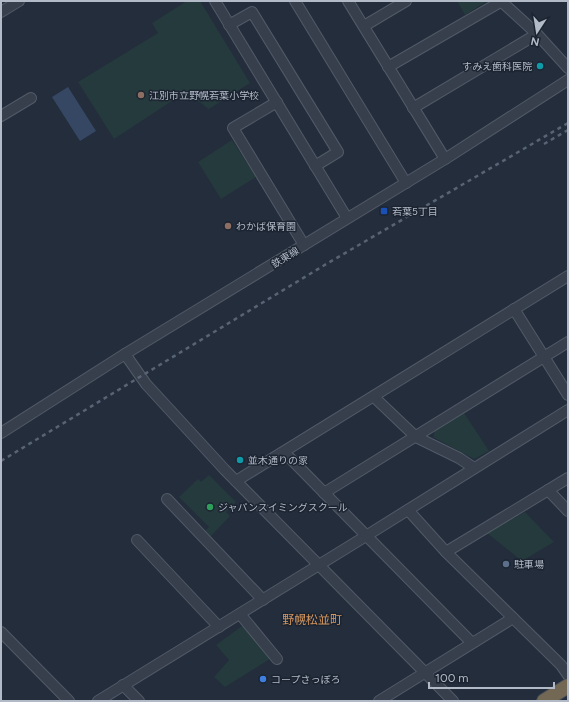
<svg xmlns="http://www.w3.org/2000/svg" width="569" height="702" viewBox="0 0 569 702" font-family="Figtree,'Noto Sans JP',sans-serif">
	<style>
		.green { fill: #253a3d }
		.water { fill: #364764 }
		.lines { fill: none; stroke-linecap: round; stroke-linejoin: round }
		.minor-casing { stroke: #525a67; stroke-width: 12 }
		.highway-casing { stroke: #424a57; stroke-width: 16 }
		.minor { stroke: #373f4d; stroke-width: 10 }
		.highway { stroke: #736853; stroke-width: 14 }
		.rail { stroke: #586374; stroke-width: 2.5; stroke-dasharray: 4 4; stroke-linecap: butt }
		.culture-dot { fill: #0f9aa8; stroke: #1c2431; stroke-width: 1.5 }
		.education-dot { fill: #8d6e63; stroke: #1c2431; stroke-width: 1.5 }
		.transit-dot { fill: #1a4fb4; stroke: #1c2431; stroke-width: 1.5 }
		.leisure-dot { fill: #2e9e5b; stroke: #1c2431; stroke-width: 1.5 }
		.service-dot { fill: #5c6f8a; stroke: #1c2431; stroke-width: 1.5 }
		.shop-dot { fill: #3f7fe0; stroke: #1c2431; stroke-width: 1.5 }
		.labels { text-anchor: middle; stroke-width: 3; stroke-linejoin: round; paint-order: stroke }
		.poi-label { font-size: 10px; fill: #b2bac8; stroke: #1c2431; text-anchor: start }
		.street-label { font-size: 10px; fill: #b2bac8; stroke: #1c2431 }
		.quarter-label { font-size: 12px; fill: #d6975f; stroke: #1c2431 }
	</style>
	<rect width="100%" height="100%" fill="#232d3c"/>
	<g class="green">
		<path d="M187 1H200L250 83 209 109C199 102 190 92 178 97L114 139 78 82 158 33 152 23Z"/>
		<polygon points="457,1 487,1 465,15"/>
		<polygon points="232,140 256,177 221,199 198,162"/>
		<polygon points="464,413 489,451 474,459 433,437 435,430"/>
		<polygon points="209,475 236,502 226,512 230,516 210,537 205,531 209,527 179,497 198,479 201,482"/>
		<polygon points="525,512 554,542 522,561 487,533"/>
		<polygon points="242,626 262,645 260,646 273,657 225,687 214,677 229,660 216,645"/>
	</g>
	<polygon class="water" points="68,87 96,131 80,141 52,97"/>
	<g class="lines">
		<g class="minor-casing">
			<g id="minor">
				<polyline points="215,1 347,218"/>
				<polyline points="295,1 406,183"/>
				<polyline points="348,1 445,159"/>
				<polyline points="501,1 537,34 568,68"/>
				<polyline points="1,12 19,1"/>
				<polyline points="229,25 252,12 338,152 315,166"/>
				<polyline points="364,26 406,1"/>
				<polyline points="388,67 502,1"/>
				<polyline points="277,102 233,128 304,245"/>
				<polyline points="413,108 537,34"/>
				<polyline points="1,116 31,98"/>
				<polyline points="514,309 568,395"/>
				<polyline points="125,354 146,384 225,470 453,701"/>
				<polyline points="374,397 416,437 459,458 474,468"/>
				<polyline points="1,433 125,354 445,159 568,80"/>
				<polyline points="284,452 472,643"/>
				<polyline points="236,481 568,276"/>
				<polyline points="548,490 568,511"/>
				<polyline points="324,493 568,342"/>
				<polyline points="167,499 263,600"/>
				<polyline points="408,510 446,552 561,665 568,675"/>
				<polyline points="137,540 219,627"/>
				<polyline points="446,552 568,478"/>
				<polyline points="240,614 277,659"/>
				<polyline points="1,632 69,701"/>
				<polyline points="123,685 139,701"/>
				<polyline points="98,701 366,536 568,410"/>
				<polyline points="379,701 513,618"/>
			</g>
		</g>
		<g class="highway-casing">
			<polyline id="highway" points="544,701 568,686"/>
		</g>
		<use href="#minor" class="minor"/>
		<use href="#highway" class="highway"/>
		<g class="rail">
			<polyline points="544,144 568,130"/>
			<polyline points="1,461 328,263 568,123"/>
		</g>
	</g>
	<g class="culture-dot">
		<circle cx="540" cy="66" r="4"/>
		<circle cx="240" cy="460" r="4"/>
	</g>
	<g class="education-dot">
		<circle cx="141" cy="95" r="4"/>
		<circle cx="228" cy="226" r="4"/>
	</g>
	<rect class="transit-dot" x="380" y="207" width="8" height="8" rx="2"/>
	<circle class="leisure-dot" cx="210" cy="507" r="4"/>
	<circle class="service-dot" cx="506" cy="564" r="4"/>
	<circle class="shop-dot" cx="263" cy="679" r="4"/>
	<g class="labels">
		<g class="poi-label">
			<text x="532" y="70" text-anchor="end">すみえ歯科医院</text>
			<text x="149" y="99">江別市立野幌若葉小学校</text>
			<text x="392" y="215">若葉5丁目</text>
			<text x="236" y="230">わかば保育園</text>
			<text x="248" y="464">並木通りの家</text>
			<text x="218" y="511">ジャパンスイミングスクール</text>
			<text x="514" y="568">駐車場</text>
			<text x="271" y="683">コープさっぽろ</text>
		</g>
		<g class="street-label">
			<text transform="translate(285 257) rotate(-31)" y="4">鉄東線</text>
		</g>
		<g class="quarter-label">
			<text x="312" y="624">野幌松並町</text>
		</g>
	</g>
	<rect width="569" height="702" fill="none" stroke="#b2bac8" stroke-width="4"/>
	<g transform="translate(537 32) rotate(192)" stroke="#1c2431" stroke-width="3" paint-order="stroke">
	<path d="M0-3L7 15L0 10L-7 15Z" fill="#b2bac8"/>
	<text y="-6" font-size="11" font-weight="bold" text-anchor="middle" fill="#b2bac8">N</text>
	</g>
	<path d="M429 682v6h125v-6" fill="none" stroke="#b2bac8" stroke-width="2"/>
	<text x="435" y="682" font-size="12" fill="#b2bac8" stroke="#1c2431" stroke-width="3" paint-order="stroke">100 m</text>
</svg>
